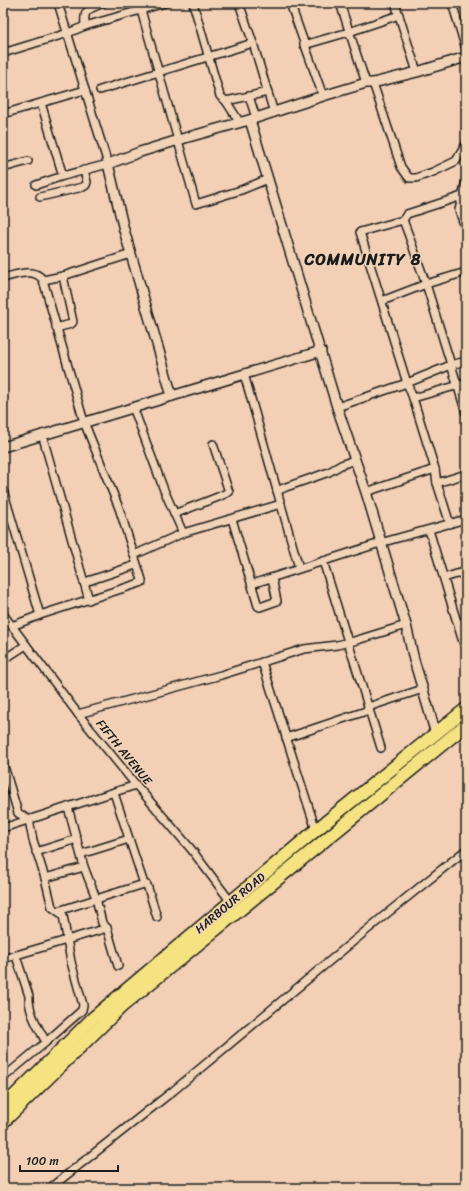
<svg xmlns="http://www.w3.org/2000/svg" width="469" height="1191" viewBox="0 0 469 1191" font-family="Sriracha,sans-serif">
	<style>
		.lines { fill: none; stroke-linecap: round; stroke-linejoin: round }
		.minor-casing { stroke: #1c1c1c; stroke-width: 10 }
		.tertiary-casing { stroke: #1c1c1c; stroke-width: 12 }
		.trunk-casing { stroke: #1c1c1c; stroke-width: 15 }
		.minor { stroke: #f1d4b7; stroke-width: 7 }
		.tertiary { stroke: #f1d4b7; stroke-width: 9 }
		.trunk { stroke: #f5e382; stroke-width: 12 }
		.labels { text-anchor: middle; stroke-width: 3; stroke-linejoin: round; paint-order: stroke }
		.street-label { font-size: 12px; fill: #1c1c1c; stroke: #f1d4b7 }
		.district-label { font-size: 16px; font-weight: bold; letter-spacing: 1px; fill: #1c1c1c; stroke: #f1d4b7 }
	</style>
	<rect width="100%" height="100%" fill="#f2cfb5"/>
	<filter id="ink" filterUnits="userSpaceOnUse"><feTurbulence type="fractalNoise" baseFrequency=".025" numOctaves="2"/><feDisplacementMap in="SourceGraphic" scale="8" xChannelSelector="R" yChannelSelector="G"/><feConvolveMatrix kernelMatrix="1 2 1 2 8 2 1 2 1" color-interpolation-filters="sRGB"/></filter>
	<g filter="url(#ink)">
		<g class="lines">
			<g class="minor-casing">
				<g id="minor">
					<polyline points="137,3 141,10 196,204 241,190 268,179"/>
					<polyline points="193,3 220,96 226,101 240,123"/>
					<polyline points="239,3 253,43 274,113"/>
					<polyline points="290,3 323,96"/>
					<polyline points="340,3 366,83"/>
					<polyline points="395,3 417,72"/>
					<polyline points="452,3 466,49"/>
					<path d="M85 26C83 8 89 10 103 3"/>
					<polyline points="304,45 349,32 399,15"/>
					<polyline points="3,53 68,33 85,26 165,3"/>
					<polyline points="373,83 401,167 409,178 416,178 433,172 456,161 466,144"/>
					<polyline points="100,90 253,43"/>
					<polyline points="249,96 256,118"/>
					<polyline points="226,101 268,92"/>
					<polyline points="41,103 63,176"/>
					<polyline points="3,114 85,90"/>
					<polyline points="3,168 28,161"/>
					<polyline points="466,181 459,210 466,231"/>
					<polyline points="36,185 63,176 108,164 58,3"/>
					<polyline points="40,197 83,187 86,185 87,182 84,170"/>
					<polyline points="403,220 409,236 426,284 466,413"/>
					<path d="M3 278C16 275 34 267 43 280L84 422 119 508 142 580V582L140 583 40 615 12 626"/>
					<polyline points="43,280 63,276 131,254"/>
					<polyline points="382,301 426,284 466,272"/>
					<polyline points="56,328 71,324 73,322 63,276"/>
					<polyline points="244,374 299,568"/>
					<polyline points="413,398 466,383"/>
					<polyline points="133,407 164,490 183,533"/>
					<polyline points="337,407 407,383 451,365 466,361"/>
					<polyline points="42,434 89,600"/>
					<polyline points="437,483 466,474"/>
					<polyline points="3,490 40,615"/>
					<polyline points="277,491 286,487 329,472 341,465 354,460"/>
					<polyline points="366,492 435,469"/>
					<polyline points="174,514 218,497 229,492 213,444"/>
					<polyline points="232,519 258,606 260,607 277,601 272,578"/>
					<polyline points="450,524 437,483 435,469 413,398 407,383 360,232 403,220 407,214 462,196"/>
					<polyline points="429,530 463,642"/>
					<polyline points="134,555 183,533 281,504"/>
					<polyline points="323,561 381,748"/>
					<polyline points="444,578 466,571"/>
					<polyline points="85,582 136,565"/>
					<polyline points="252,584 380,543 466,519"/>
					<polyline points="3,614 78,714 136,785 191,849 231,902"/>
					<polyline points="458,624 466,621"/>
					<polyline points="3,659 9,656 26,645"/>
					<polyline points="262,662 316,830"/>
					<polyline points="368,707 423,689"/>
					<polyline points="78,714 221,675 304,649 337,645 354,641 406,625"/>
					<polyline points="286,738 369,710"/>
					<polyline points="3,763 18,813 29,820 33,840 45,878 52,907 63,915 71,962 83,1005 82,1010 80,1012 46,1042"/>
					<polyline points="114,793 144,884 147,885 157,917"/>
					<polyline points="68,807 84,867 96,898 102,923 107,928 118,966"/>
					<polyline points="3,828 136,785"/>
					<polyline points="36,852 77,839"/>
					<polyline points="81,854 129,839"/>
					<polyline points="45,878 84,867"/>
					<polyline points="58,911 144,884"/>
					<polyline points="3,959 107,928"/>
					<path d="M3 1078 46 1042C39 1029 28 1012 29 996L16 956"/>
					<polyline points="50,1188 173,1091 385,915 466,850"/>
				</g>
			</g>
			<g class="tertiary-casing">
				<g id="tertiary">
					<polyline points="250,120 337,407 366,492 406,625 414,660 436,734"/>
					<polyline points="172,396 124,230 108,164 140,152 185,138 256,118 323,96 366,83 373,83 417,72 466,57"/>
					<polyline points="3,447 321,351"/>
				</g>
			</g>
			<g class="trunk-casing">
				<g id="trunk">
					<polyline points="3,1107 93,1018 316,830 466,709"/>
					<polyline points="3,1122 122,1006 466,725"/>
				</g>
			</g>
			<use href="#minor" class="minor"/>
			<use href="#tertiary" class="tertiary"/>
			<use href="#trunk" class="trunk"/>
		</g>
	</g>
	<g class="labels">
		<g class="street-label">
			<text transform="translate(124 752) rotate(51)" y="4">FIFTH AVENUE</text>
			<text transform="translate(230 903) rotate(-40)" y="4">HARBOUR ROAD</text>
		</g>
		<g class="district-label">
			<text x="363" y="265">COMMUNITY 8</text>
		</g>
	</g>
	<rect width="469" height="1191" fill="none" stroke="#f1d4b7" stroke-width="16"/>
	<rect x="8" y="8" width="453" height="1175" fill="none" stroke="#1c1c1c" stroke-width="1.5" filter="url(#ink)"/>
	<path d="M20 1165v6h98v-6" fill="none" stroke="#1c1c1c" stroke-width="2"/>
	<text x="26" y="1165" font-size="12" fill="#1c1c1c" stroke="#f1d4b7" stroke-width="3" paint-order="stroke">100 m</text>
</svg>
